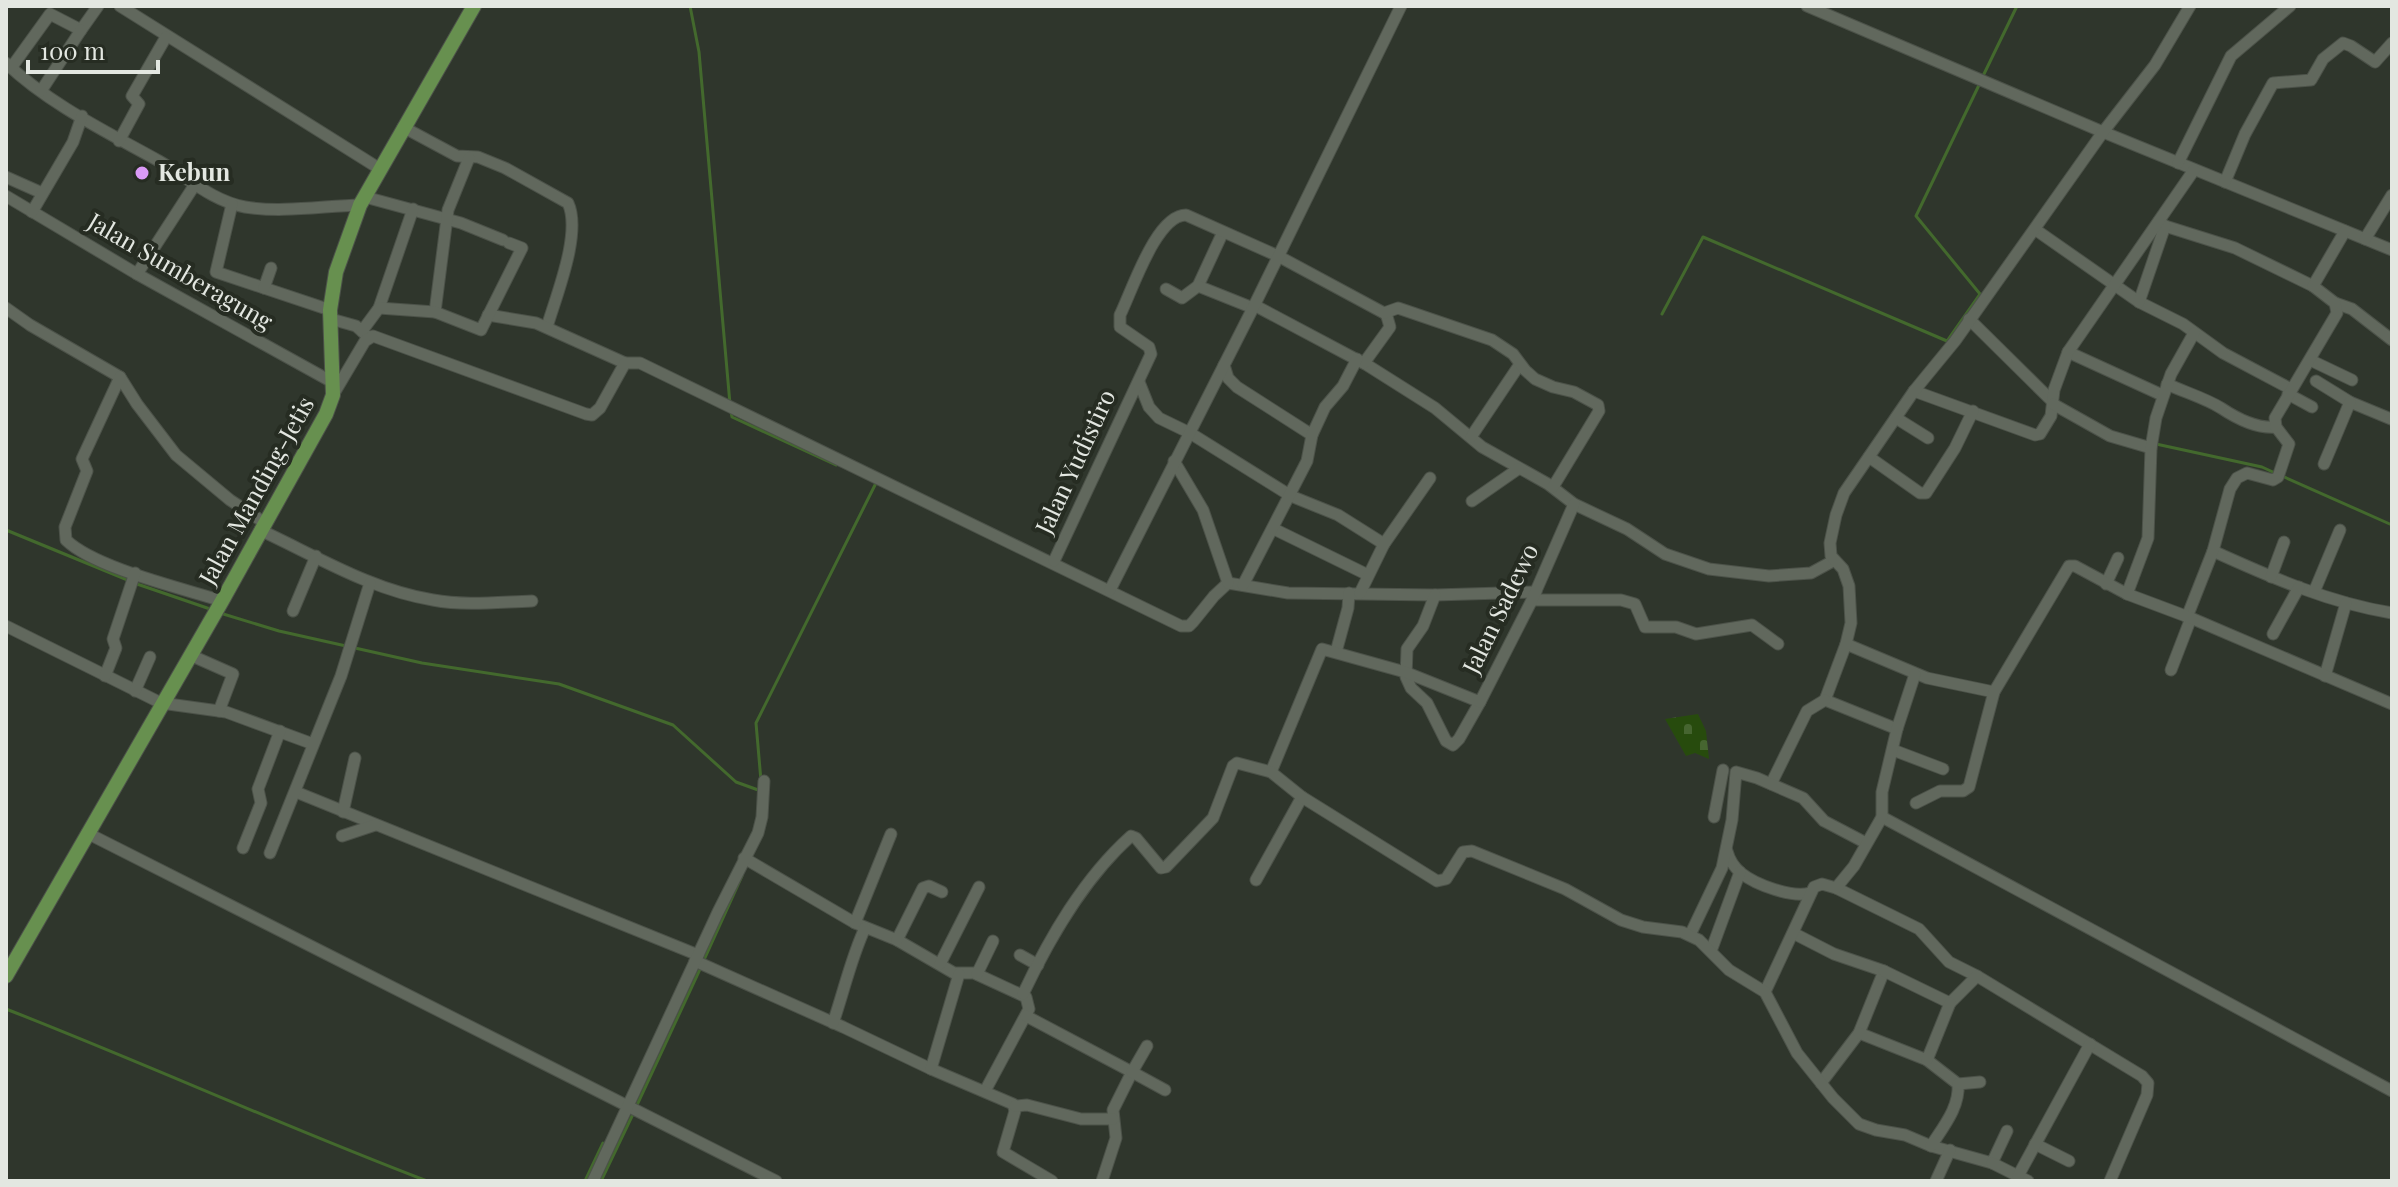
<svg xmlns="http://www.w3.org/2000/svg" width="2398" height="1187" viewBox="0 0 2398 1187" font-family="'Playfair Display',serif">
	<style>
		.cemetery { fill: url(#cemetery-stones) }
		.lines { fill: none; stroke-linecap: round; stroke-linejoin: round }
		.stream { stroke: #43692d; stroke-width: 3 }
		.minor-casing { stroke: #4c5249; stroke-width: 13 }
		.major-casing { stroke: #4c5249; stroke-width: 16 }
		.minor { stroke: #61685d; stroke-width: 11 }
		.major { stroke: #67904f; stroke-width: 14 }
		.poi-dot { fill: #da9af6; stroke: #262c22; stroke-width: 3 }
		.labels { text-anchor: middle; stroke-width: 8; stroke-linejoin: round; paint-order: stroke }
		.poi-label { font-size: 24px; font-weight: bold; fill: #e3e7e1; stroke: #262c22; text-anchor: start }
		.street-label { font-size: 24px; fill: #e3e7e1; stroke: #262c22 }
	</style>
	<defs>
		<pattern id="cemetery-stones" width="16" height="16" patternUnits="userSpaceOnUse" patternTransform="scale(2)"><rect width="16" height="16" fill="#274b0d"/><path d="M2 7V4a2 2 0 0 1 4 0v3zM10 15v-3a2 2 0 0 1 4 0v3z" fill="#466530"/></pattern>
	</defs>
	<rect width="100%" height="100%" fill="#2f362c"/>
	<polygon class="cemetery" points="1698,714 1706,731 1709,759 1695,753 1686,756 1665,719"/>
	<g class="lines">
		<g class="stream">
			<polyline points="690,6 699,52 730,404"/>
			<polyline points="1983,76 2017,6"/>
			<polyline points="1662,314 1703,237 1947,341 1980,294 1916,216 1980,83"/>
			<polyline points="731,412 732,417 836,465"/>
			<polyline points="2156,444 2262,467 2275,473"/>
			<polyline points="2282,476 2392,525"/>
			<polyline points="6,530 130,581"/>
			<polyline points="137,584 213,610"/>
			<polyline points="220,613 279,631 422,663 559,684 673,725 736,782 761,791"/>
			<polyline points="761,781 756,723 876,483"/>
			<polyline points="704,960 742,876"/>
			<path d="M6 1009C147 1064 285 1127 427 1181"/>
			<polyline points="637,1105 701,967"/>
			<polyline points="585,1181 603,1143"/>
			<polyline points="601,1181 634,1112"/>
		</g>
		<g class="minor-casing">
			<g id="minor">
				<polyline points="120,6 380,169"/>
				<polyline points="1807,6 2103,132 2392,250"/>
				<path d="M6 63C49 104 107 132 159 161 187 177 212 201 245 207 282 213 323 206 360 205"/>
				<polyline points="11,68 50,14 81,30 98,6"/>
				<polyline points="41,91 81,30"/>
				<path d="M403 127 457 156 478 157 505 168 568 203C582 233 556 296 547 327"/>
				<polyline points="119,141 139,104 132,96 166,37"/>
				<polyline points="2178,163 2231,56 2290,6"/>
				<polyline points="6,177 42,193"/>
				<polyline points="2225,182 2245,134 2273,83 2311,80 2323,59 2343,43 2351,46 2375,62 2392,43"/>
				<polyline points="6,196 137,274 334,383"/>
				<polyline points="365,197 461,223 503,240"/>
				<polyline points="232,204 216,272 330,310"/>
				<polyline points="32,212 73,142 82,116"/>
				<polyline points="2159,221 2165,226 2235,248 2313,286"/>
				<polyline points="2036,230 2139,302 2183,324 2223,353 2291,389"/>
				<polyline points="2365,239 2392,195"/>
				<polyline points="137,274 194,186"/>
				<polyline points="1198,286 1223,232"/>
				<polyline points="264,288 271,268"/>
				<polyline points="1166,289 1182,298 1198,286 1253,308"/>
				<polyline points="2139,302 2165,226"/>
				<polyline points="2335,303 2352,309 2392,340"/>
				<polyline points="1254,305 1367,365 1435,408 1482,447 1548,484 1574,504 1627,529 1665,554 1709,569 1769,576 1811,573 1833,561"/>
				<polyline points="6,308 30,325 120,377 137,404 176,455 230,500 265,523"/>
				<polyline points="379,308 413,209"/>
				<polyline points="435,312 448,210 469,158"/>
				<polyline points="488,315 536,323 625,363"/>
				<polyline points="331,319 356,326 366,335"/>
				<polyline points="1969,319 2052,401"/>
				<polyline points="362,331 379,308 435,312 481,330 522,248 509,243"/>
				<polyline points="2068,352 2162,395"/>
				<polyline points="2310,360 2352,380"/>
				<polyline points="1364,363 1390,327 1386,313"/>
				<polyline points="1224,365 1228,378 1237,387 1312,435"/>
				<path d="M120 377 82 459 87 471 65 527 66 540C95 568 181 588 222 601"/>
				<polyline points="2316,381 2350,402 2391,419"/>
				<polyline points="1139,382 1149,407 1159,418 1190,433 1291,496 1338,515 1384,544"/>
				<path d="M2167 384C2184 392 2205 398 2221 408 2236 418 2256 429 2276 427"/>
				<polyline points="1914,391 2035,435 2040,434 2051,416 2054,390 2068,352 2194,170"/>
				<polyline points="2288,394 2312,407"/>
				<polyline points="333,395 365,341 373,336 586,414 592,415 600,408 625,363 640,363 1181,626 1189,626 1193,622 1214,596 1228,583 1288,593 1435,595 1536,592"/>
				<polyline points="2053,404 2110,436 2151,448"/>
				<polyline points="1896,418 1928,438"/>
				<polyline points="1471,437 1520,364"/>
				<polyline points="1869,457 1920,493 1926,493 1955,448 1973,411"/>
				<polyline points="1174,461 1203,510 1228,583"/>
				<polyline points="2324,464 2350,402"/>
				<polyline points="1472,501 1518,469"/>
				<polyline points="1274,529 1368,575"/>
				<path d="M260 530C316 556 371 590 433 600 465 606 499 602 532 601"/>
				<path d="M2213 551C2270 577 2330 603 2392 613"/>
				<path d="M1054 561 1151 354 1149 347 1120 327V315C1132 291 1156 215 1186 215L1278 256 1384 313 1398 308 1492 340 1513 354 1525 370 1535 379 1553 387 1574 392 1598 405 1599 411 1553 487"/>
				<polyline points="2271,577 2284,542"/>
				<polyline points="2106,584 2118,558"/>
				<polyline points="1243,585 1307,461 1312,435 1325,407 1343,386 1357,359"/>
				<polyline points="1110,590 1253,308 1401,6"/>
				<polyline points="2314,592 2340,530"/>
				<polyline points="1360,593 1384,544 1430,478"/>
				<polyline points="2127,594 2148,538 2151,448 2156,418 2171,374 2194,333"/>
				<polyline points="1435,595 1423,626 1407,649 1406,677 1411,688 1427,703 1446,741 1453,745 1459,739 1480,702"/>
				<polyline points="1532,600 1621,600 1635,604 1645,627 1676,627 1696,634 1752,625 1778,644"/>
				<polyline points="293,611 316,556"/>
				<polyline points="2187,617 2213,551 2230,489 2237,478 2247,473 2273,480 2278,477 2289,444 2276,427 2275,418 2337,313 2335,303 2313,286 2345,231"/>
				<polyline points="6,626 161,703 226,712 313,744"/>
				<polyline points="2273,634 2299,587"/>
				<polyline points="1846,644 1927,678 1994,692"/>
				<polyline points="1336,652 1348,608 1349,593"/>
				<polyline points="190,655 233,674 219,711"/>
				<polyline points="2171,670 2191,618"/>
				<polyline points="105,676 116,648 113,639 135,573"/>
				<polyline points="2325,676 2346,603"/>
				<polyline points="135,691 150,657"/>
				<polyline points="1897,729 1825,700 1846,644 1851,623 1849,586 1843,569 1831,556 1830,543 1836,515 1844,493 1914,391 1955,341 2103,132 2155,65 2190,6"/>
				<polyline points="1893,750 1943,769"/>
				<polyline points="1271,772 1322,649 1405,672 1480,702 1532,600 1574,504"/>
				<polyline points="1771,784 1807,711 1825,700"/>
				<polyline points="296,792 698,955"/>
				<polyline points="1916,803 1940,791 1963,791 1969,787 1994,692 2069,566 2075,566 2127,594 2191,618 2392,704"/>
				<polyline points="343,812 355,758"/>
				<polyline points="1714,817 1723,770"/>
				<polyline points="1882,817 2392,1091"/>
				<polyline points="87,833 776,1181"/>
				<polyline points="342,836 375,825"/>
				<polyline points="243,848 261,803 258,789 280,731"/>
				<path d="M1727 851C1729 859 1734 867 1741 873 1756 885 1792 898 1810 893"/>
				<polyline points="270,853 341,676 370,583"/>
				<polyline points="744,858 855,923 897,940 954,973 974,973 1026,997 1029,1009 985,1091"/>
				<polyline points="1256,880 1302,797"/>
				<polyline points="1836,888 1919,929 1949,962 1977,976 2142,1076 2148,1083 2147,1095 2110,1181"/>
				<polyline points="855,923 891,834"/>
				<polyline points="1793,933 1834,954 1884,971 1859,1033 1821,1083"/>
				<polyline points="1690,935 1722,868 1732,820 1736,772 1757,778 1803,798 1824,821 1866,843"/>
				<polyline points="897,940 923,888 929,886 942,892"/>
				<polyline points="1711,951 1740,872"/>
				<polyline points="1020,955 1038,965"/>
				<polyline points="695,961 843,1027 931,1069 1013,1104 1015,1111 1003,1152 1052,1181"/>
				<polyline points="940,964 979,887"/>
				<polyline points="1884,971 1950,1003 1977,976"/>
				<polyline points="977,974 993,941"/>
				<polyline points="1765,992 1814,887 1822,884 1836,888 1854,866 1882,817 1882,792 1897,729 1915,674"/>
				<path d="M1023 994C1050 937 1084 878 1131 836L1136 838 1161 868 1166 867 1213 818 1233 766 1237 763 1271 772 1302 797 1437 881 1446 879 1463 852 1472 851 1565 889 1621 920 1643 927 1682 932 1699 940 1729 970 1765 992 1797 1053 1833 1098 1859 1124 1876 1130 1905 1135 1931 1146 1992 1163 2007 1131"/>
				<polyline points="1026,1016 1132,1072 1113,1110 1116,1138 1102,1181"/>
				<path d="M833 1023C844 991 851 958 865 928"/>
				<path d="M1859 1033 1927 1060 1958 1084C1960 1107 1943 1127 1931 1146"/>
				<polyline points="1147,1046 1132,1072 1165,1090"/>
				<polyline points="1927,1060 1950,1003"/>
				<polyline points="931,1069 959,974"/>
				<polyline points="1958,1084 1980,1082"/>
				<polyline points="1015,1106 1027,1105 1081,1119 1113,1119"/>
				<polyline points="2035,1144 2069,1161"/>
				<polyline points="1992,1163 2028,1181"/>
				<polyline points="2018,1176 2090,1044"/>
				<polyline points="593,1181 718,912 758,833 762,817 764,781"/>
				<polyline points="1936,1181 1950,1150"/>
			</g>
		</g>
		<g class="major-casing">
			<polyline id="major" points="6,976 222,601 326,414 333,395 330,310 336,272 360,205 474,6"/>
		</g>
		<use href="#minor" class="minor"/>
		<use href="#major" class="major"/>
	</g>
	<circle class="poi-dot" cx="142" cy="173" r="8"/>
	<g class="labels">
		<g class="poi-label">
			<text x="158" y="181">Kebun</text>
		</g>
		<g class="street-label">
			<text transform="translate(180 272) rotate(30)" y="8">Jalan Sumberagung</text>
			<text transform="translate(1076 462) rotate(-65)" y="8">Jalan Yudistiro</text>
			<text transform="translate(257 491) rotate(-61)" y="8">Jalan Manding-Jetis</text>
			<text transform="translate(1501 609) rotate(-64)" y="8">Jalan Sadewo</text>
		</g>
	</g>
	<rect width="2398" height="1187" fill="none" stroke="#e3e7e1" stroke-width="16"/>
	<path d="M28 60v12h130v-12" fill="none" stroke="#e3e7e1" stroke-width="4"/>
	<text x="40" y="60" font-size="24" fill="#e3e7e1" stroke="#262c22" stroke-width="6" paint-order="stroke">100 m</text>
</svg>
